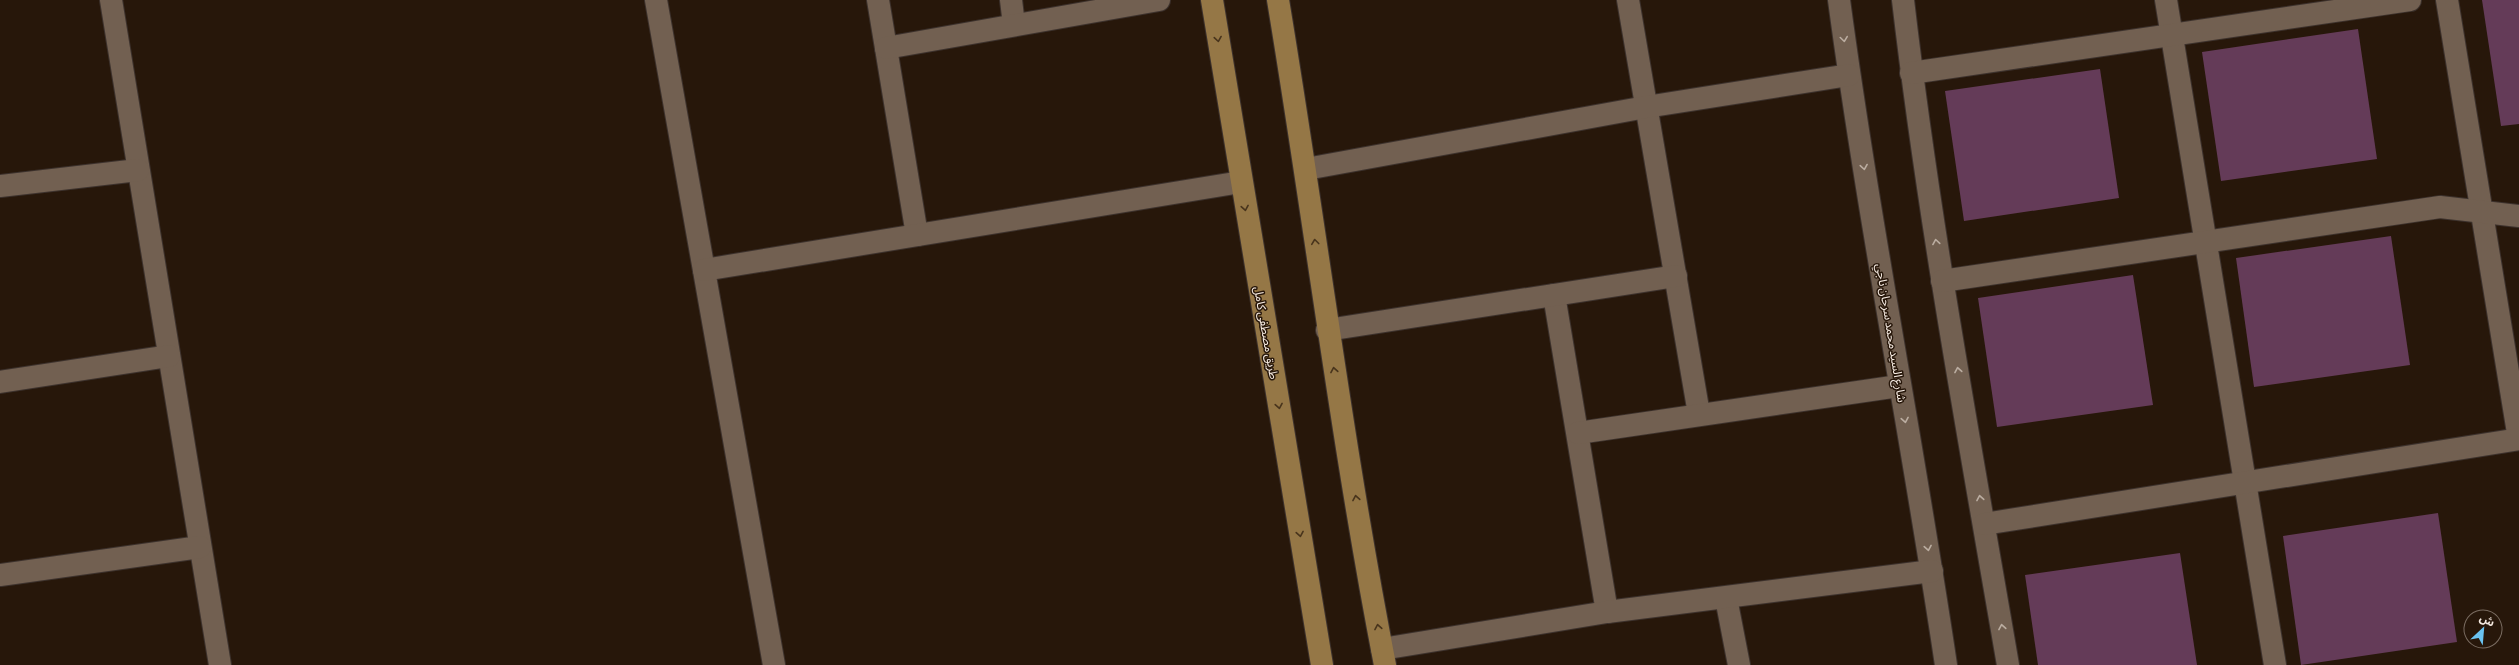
<svg xmlns="http://www.w3.org/2000/svg" width="2519" height="665" viewBox="0 0 2519 665" font-family="'Sofia Sans Condensed','Noto Sans Arabic',sans-serif">
	<style>
		.building { fill: #643b58 }
		.lines { fill: none; stroke-linecap: round; stroke-linejoin: round }
		.minor-casing { stroke: #3d322d; stroke-width: 24 }
		.primary-casing { stroke: #3d322d; stroke-width: 24 }
		.minor { stroke: #726051; stroke-width: 22 }
		.primary { stroke: #957746; stroke-width: 22 }
		.oneway { stroke: #48341c }
		.oneway2 { stroke: #bbada1 }
		.labels { text-anchor: middle; stroke-width: 3; stroke-linejoin: round; paint-order: stroke }
		.street-label { font-size: 12px; fill: #f7ece3; stroke: #27170a }
	</style>
	<rect width="100%" height="100%" fill="#27170a"/>
	<g class="building">
		<polygon points="2482,0 2519,0 2519,124 2501,126"/>
		<polygon points="2358,29 2377,159 2221,181 2202,52"/>
		<polygon points="2100,69 2119,198 1964,221 1945,91"/>
		<polygon points="2391,236 2410,365 2254,387 2236,258"/>
		<polygon points="2133,275 2153,405 1997,427 1978,298"/>
		<polygon points="2438,513 2457,642 2301,665 2283,536"/>
		<polygon points="2180,553 2197,665 2038,665 2025,575"/>
	</g>
	<g class="lines">
		<g class="minor-casing">
			<g id="minor">
				<polyline points="111,0 220,665"/>
				<polyline points="656,0 774,665"/>
				<polyline points="878,0 917,235"/>
				<polyline points="1011,0 1014,25"/>
				<polyline points="1628,0 1699,414"/>
				<path d="M1839 0C1869 223 1913 443 1946 665"/>
				<path d="M1903 0C1929 223 1970 444 2008 665"/>
				<polyline points="2166,0 2275,665"/>
				<polyline points="2447,0 2519,439"/>
				<polyline points="886,48 1159,0"/>
				<polyline points="1911,73 2410,0"/>
				<polyline points="1306,169 1646,107 1849,75"/>
				<polyline points="0,186 138,170"/>
				<polyline points="704,270 1241,182"/>
				<polyline points="1942,281 2440,207 2519,216"/>
				<polyline points="1554,295 1607,612"/>
				<polyline points="1327,330 1676,276"/>
				<polyline points="0,382 169,356"/>
				<polyline points="1578,433 1899,386"/>
				<polyline points="1984,524 2519,439"/>
				<polyline points="0,575 200,547"/>
				<polyline points="1726,598 1739,665"/>
				<polyline points="1382,649 1607,612 1932,571"/>
			</g>
		</g>
		<g class="primary-casing">
			<g id="primary">
				<polyline points="1212,0 1322,665"/>
				<path d="M1278 0C1315 222 1342 445 1385 665"/>
			</g>
		</g>
		<use href="#minor" class="minor"/>
		<use href="#primary" class="primary"/>
	</g>
	<defs><path id="oneway-chevron" d="M-2-3.5L2.5 0L-2 3.5" fill="none" stroke-width="1.6" stroke-linecap="round" stroke-linejoin="round"/></defs>
	<g class="oneway">
		<use href="#oneway-chevron" transform="translate(1218 39) rotate(81)"/>
		<use href="#oneway-chevron" transform="translate(1245 208) rotate(80)"/>
		<use href="#oneway-chevron" transform="translate(1315 242) rotate(-97)"/>
		<use href="#oneway-chevron" transform="translate(1334 370) rotate(-100)"/>
		<use href="#oneway-chevron" transform="translate(1279 406) rotate(80)"/>
		<use href="#oneway-chevron" transform="translate(1356 498) rotate(-100)"/>
		<use href="#oneway-chevron" transform="translate(1300 534) rotate(80)"/>
		<use href="#oneway-chevron" transform="translate(1378 627) rotate(-100)"/>
	</g>
	<g class="oneway2">
		<use href="#oneway-chevron" transform="translate(1844 39) rotate(82)"/>
		<use href="#oneway-chevron" transform="translate(1864 167) rotate(81)"/>
		<use href="#oneway-chevron" transform="translate(1936 242) rotate(-99)"/>
		<use href="#oneway-chevron" transform="translate(1958 370) rotate(-100)"/>
		<use href="#oneway-chevron" transform="translate(1905 420) rotate(80)"/>
		<use href="#oneway-chevron" transform="translate(1980 498) rotate(-100)"/>
		<use href="#oneway-chevron" transform="translate(1928 548) rotate(80)"/>
		<use href="#oneway-chevron" transform="translate(2002 627) rotate(-100)"/>
	</g>
	<g class="labels">
		<g class="street-label">
			<text transform="translate(1266 333) rotate(80)" y="4">طريق مصطفى كامل</text>
			<text transform="translate(1891 333) rotate(81)" y="4">شارع السيد محمد سرحان ناجي</text>
		</g>
	</g>
	<g transform="translate(2483 629) rotate(26)"><circle r="19" fill="#27170a" stroke="#7a6c61"/>
	<path d="M0-3L7 15L0 10L-7 15Z" fill="#6ac3f1"/>
	<text y="-6" font-size="11" font-weight="bold" text-anchor="middle" fill="#f7ece3">ش</text>
	</g>
</svg>
